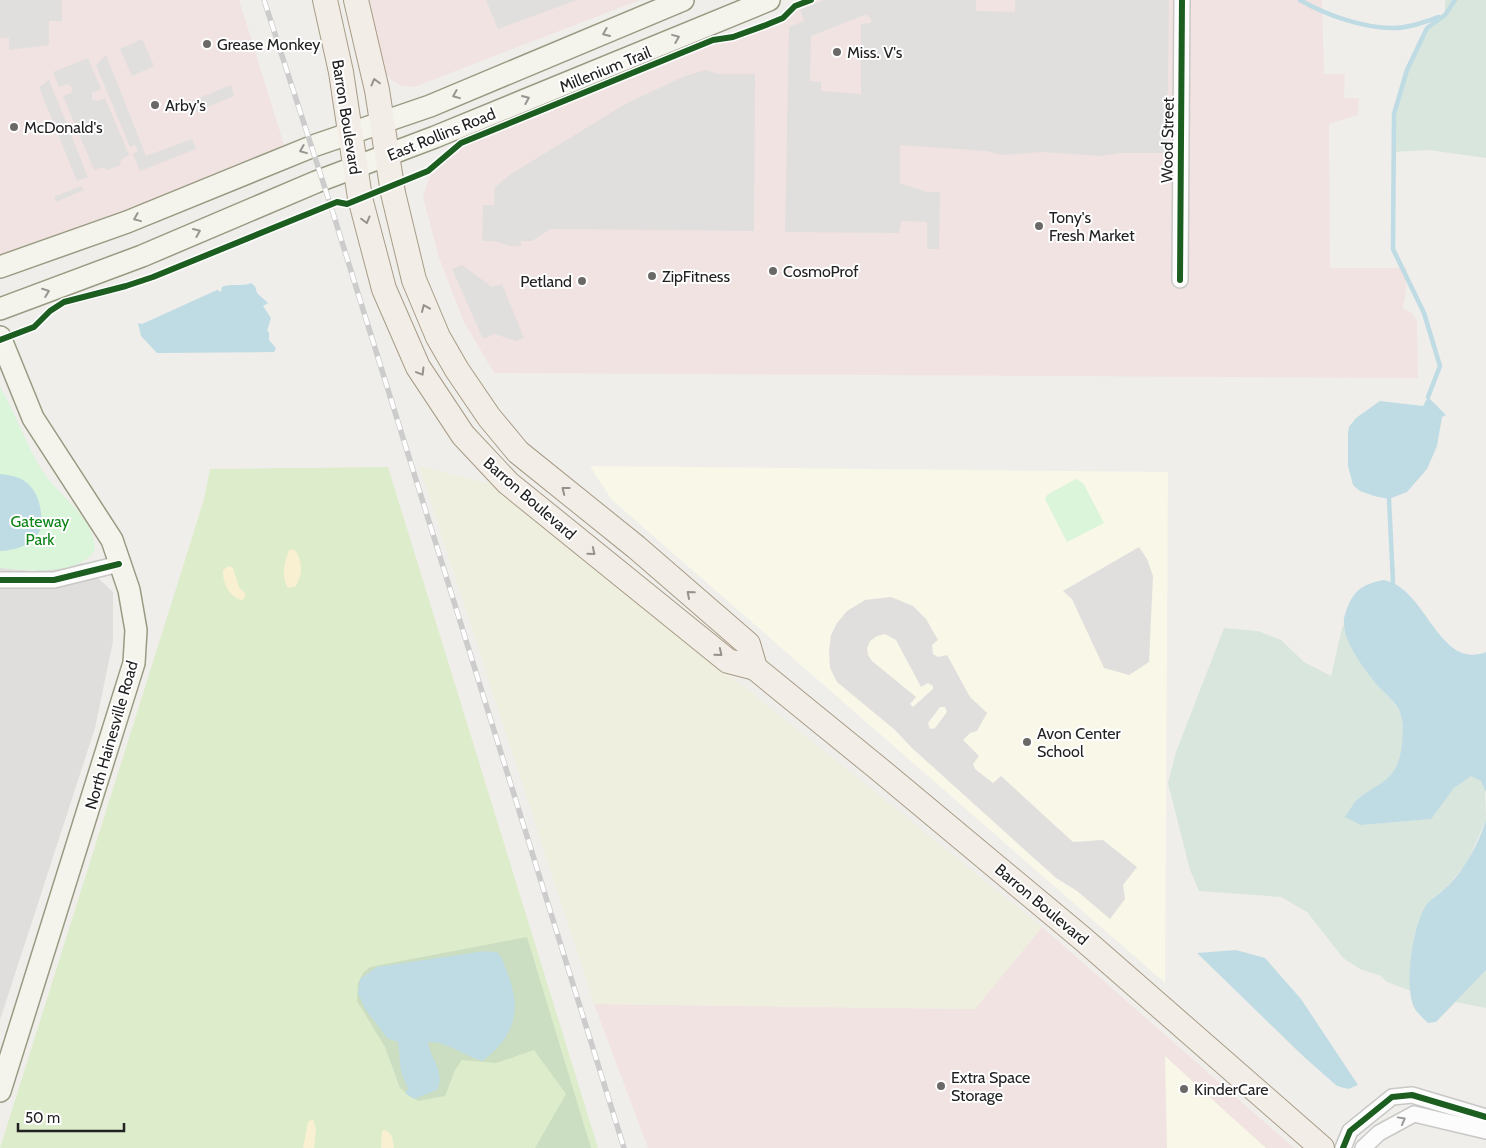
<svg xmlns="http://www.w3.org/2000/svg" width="1486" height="1148" viewBox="0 0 1486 1148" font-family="Cabin,sans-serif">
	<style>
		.residential { fill: #dfdedc }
		.commercial { fill: #f1e3e1 }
		.education { fill: #f8f7e8 }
		.farmland { fill: #efefdf }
		.grass { fill: #ddeccb }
		.forest { fill: #cbdec1 }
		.wetland { fill: #d9e6de }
		.sand { fill: #f8f0d0 }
		.park { fill: #daf5da }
		.parking { fill: #e0dfde; fill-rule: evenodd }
		.water { fill: #bfdbe3 }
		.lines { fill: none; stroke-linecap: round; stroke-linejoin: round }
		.stream { stroke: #bfdbe3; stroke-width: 4.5 }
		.street-casing { stroke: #c9c8c7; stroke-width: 18 }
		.secondary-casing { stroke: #999a82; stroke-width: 24 }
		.primary-casing { stroke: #a79c86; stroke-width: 26 }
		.street { stroke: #fdfcfc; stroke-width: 15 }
		.secondary { stroke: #f4f4ed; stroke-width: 21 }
		.primary { stroke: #f3ede7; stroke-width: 24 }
		.rail-casing { stroke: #ccc; stroke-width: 5.5 }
		.rail { stroke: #fff; stroke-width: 4; stroke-dasharray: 11; stroke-linecap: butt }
		.cycleway-casing { stroke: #fff; stroke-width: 9 }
		.cycleway { stroke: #1b5e20; stroke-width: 6 }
		.oneway { stroke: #969692 }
		.oneway2 { stroke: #95928e }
		.oneway3 { stroke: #9a9a9a }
		.poi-dot { fill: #6a6968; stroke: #fff; stroke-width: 2 }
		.labels { text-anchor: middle; stroke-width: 4; stroke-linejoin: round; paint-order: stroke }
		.poi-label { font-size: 16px; fill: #222; stroke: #fff; text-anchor: start }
		.street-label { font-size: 16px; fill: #222; stroke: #fff }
		.park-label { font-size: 16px; fill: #0c8416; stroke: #fff }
	</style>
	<rect width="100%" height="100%" fill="#f0eeeb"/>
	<polygon class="residential" points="82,563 113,592 113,641 95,728 0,1020 0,568 33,571"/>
	<g class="commercial">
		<polygon points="0,0 239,0 287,154 0,263"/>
		<polygon points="367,0 640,0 414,87 401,86 390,79 385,71 370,21"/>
		<polygon points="819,0 1322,0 1324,74 1345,74 1344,98 1359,98 1358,115 1329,124 1330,268 1407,268 1405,299 1402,308 1412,313 1417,321 1418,378 494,373 464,322 439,258 423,197 431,173 433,174 452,153 477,140 705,46 739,39 781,24 797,9"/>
		<polygon points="1042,927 1294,1148 648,1148 594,1004 975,1009"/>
	</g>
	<g class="education">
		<polygon points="590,466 1168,472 1165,983 612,500"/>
		<polygon points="1165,1056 1226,1112 1266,1148 1167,1148"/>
	</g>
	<polygon class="farmland" points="419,466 494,485 1042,927 975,1009 594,1004"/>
	<polygon class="grass" points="388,467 598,1148 0,1148 185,560 204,499 210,469"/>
	<polygon class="forest" points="527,937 591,1148 535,1148 566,1094 534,1050 496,1063 462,1060 455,1070 445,1096 418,1101 400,1088 385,1047 357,1001 358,983 363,973 370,967"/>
	<g class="wetland">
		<polygon points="1445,0 1486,0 1486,158 1429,150 1394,152 1394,114 1407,70 1427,28 1445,15"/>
		<path d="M1343 624C1350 647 1362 666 1377 684 1384 693 1393 700 1399 711 1408 729 1403 766 1388 780 1379 788 1366 794 1356 801L1361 825 1430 819 1454 788 1471 775 1481 781 1485 787 1486 820 1468 861 1446 888 1434 897 1411 965V991L1387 982 1381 976 1360 969 1343 958 1307 912 1281 897 1199 891 1190 870 1168 783 1176 752 1224 628 1258 631 1281 640 1304 662 1331 676Z"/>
		<polygon points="1486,970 1486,1008 1455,1002"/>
	</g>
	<g class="sand">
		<path d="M290 549 295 550C303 561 303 576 295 587L288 588C281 578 284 559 290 549Z"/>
		<path d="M229 566 233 568 239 587 246 594 243 600C230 599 222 582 223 570Z"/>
		<polygon points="313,1119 316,1129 314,1148 303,1148 308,1122"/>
		<polygon points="386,1130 392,1136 394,1148 381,1148 382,1131"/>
	</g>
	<g class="park">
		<path d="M0 387C17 415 26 447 45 475 62 498 94 519 95 549 80 577 27 570 0 568Z"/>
		<polygon points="1076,479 1083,483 1104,523 1067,542 1045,499 1047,495"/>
	</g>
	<g class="parking">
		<polygon points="0,0 62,0 62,21 49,21 49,45 9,50 9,38 0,38"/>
		<polygon points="486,0 577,0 498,29"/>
		<path d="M824 0H976V11L1015 12V0H1169L1167 153H1119L1102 156 1041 152 1002 155 986 151 900 145V183L927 192H940L939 249H927V222L901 221 899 233 785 232 789 27 804 21 800 10ZM867 14 872 21 870 23 861 24V94L821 91V82L810 81 811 36Z"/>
		<polygon points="142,39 154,66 132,76 120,49"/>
		<polygon points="106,55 146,156 192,139 196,149 140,171 133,154 138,151 135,145 130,147 96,65"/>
		<polygon points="88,58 101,89 92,93 92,99 97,101 105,98 129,155 121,160 120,165 107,170 103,167 94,170 63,96 71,93 73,88 68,84 59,87 53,72"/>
		<polygon points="706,70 717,74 755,74 754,231 550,229 532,241 521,241 521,246 510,246 494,241 482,241 483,205 494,205 495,187 511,174 627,103 685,76"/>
		<polygon points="49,80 88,177 77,181 39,87"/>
		<polygon points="231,85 234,96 196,112 192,101"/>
		<polygon points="81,186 84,190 56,202 54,197"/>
		<polygon points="462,265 492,287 502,284 524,338 516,341 494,334 483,339 452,269"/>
		<polygon points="1139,547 1147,559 1153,576 1149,662 1129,675 1104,668 1072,599 1063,591"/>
		<path d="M891 597 913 606 926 619 938 640 932 645 933 654 938 657 947 655 970 697 987 713 977 731 970 733 963 740 979 756 973 764 975 769 993 783 1001 776 1073 842 1103 840 1137 867 1123 885 1125 899 1110 919 1077 891 1056 878 912 748 895 730 837 682 830 668 829 651 831 635 837 623 847 611 865 600ZM885 634 896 640 921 687 928 683 933 686V689L913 707 910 704 916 697 872 661 868 655 867 648 870 641 877 636ZM940 707H945L947 712 935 728 930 729 928 723Z"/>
	</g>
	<g class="water">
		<path d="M251 283 255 286 257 293 268 303 263 306 271 318 267 331 269 332V340L276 348 274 352 157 353 141 336 138 323 142 324 217 290 221 292 222 287C232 283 242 287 251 283Z"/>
		<polygon points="1428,397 1446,415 1442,417 1437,446 1427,469 1420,477 1407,492 1389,499 1374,496 1360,491 1353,485 1348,466 1348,433 1349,427 1356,418 1380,401 1423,406"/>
		<path d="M0 474C33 476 41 496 42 526 35 544 18 550 0 551Z"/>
		<path d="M1383 580C1426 586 1438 671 1486 652V792L1481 781 1471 776 1454 788 1431 819 1361 825 1345 817C1349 812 1352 805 1356 801 1374 784 1393 784 1400 756 1403 742 1405 723 1399 710 1394 701 1387 695 1379 687 1367 673 1344 643 1344 624 1343 619 1346 611 1348 606 1355 588 1366 584 1383 580Z"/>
		<path d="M1486 820V970L1436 1022 1428 1023C1424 1019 1418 1014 1415 1009 1403 988 1413 927 1425 907 1431 898 1440 894 1448 886 1466 867 1478 845 1486 820Z"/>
		<polygon points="1236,950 1265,958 1301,999 1358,1085 1348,1089 1337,1086 1303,1056 1197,953"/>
		<path d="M484 951 497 952C504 960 506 970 510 980 522 1015 511 1040 482 1061 465 1056 446 1041 428 1042 430 1058 446 1072 437 1090L414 1099 405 1093 408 1089 401 1072 398 1042 387 1038 365 1009 358 993 360 979 377 967Z"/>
	</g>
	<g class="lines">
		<g class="stream">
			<path d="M1300 0C1326 15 1363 28 1393 28 1409 28 1424 22 1439 17"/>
			<polyline points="1428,397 1440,366 1424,313 1393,249 1394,114 1407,70 1427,28 1445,15 1455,0"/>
			<polyline points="1389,499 1393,582"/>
		</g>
		<g class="street-casing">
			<g id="street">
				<polyline points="1180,280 1182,0"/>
				<polyline points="0,580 54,580 119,564"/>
				<polyline points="1343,1148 1350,1131 1392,1097 1412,1095 1486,1117"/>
				<polyline points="1363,1148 1379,1133 1414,1114 1486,1131"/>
			</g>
		</g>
		<g class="secondary-casing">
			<g id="secondary">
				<polyline points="0,267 127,222 316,145 430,106 683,0"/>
				<polyline points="0,309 142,256 316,182 435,137 769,0"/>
				<polyline points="0,337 33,418 112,540 129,590 136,630 134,663 0,1091"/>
			</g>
		</g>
		<g class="primary-casing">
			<g id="primary">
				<polyline points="325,0 341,72 360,198 384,289 418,367 463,435 508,483 728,661 755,668 879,769 1083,939 1322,1148"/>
				<polyline points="356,0 377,90 393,193 414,280 438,337 457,370 489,417 518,452 636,547 748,644 755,668"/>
			</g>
		</g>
		<use href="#street" class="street"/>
		<use href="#secondary" class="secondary"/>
		<use href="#primary" class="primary"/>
		<g class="rail-casing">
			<polyline id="rail" points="264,0 333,213 624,1148"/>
		</g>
		<use href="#rail" class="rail"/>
		<g class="cycleway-casing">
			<g id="cycleway">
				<polyline points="1180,280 1182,0"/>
				<polyline points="0,340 34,327 50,311 64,302 126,286 153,277 337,202 347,204 428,171 461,143 713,40 733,37 766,25 783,18 795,6 811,0"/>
				<polyline points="0,580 54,580 119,564"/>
				<polyline points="1343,1148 1350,1131 1392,1097 1412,1095 1486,1117"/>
			</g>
		</g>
		<use href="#cycleway" class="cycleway"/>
	</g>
	<defs><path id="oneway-chevron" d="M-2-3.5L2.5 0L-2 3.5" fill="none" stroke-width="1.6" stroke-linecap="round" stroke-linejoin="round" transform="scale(1.25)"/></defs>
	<g class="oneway">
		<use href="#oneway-chevron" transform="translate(606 33) rotate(157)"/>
		<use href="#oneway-chevron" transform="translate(676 38) rotate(-22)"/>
		<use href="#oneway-chevron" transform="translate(456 95) rotate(158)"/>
		<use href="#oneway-chevron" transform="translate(526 99) rotate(-23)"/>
		<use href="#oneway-chevron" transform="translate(303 150) rotate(158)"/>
		<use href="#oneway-chevron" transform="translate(137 218) rotate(158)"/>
		<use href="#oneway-chevron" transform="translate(197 232) rotate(-23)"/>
		<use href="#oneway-chevron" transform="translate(46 292) rotate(-21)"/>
	</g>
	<g class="oneway2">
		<use href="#oneway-chevron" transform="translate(375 82) rotate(-105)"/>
		<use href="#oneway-chevron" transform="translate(366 220) rotate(75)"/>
		<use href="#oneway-chevron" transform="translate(425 308) rotate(-113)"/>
		<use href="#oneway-chevron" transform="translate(421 372) rotate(59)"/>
		<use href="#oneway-chevron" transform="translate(565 490) rotate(-142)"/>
		<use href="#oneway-chevron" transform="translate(592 552) rotate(39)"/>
		<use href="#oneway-chevron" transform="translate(690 594) rotate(-139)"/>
		<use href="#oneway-chevron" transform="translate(719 653) rotate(39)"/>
	</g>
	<use class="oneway3" href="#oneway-chevron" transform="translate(1402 1120) rotate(-29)"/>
	<g class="poi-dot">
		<circle cx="207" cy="44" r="5"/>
		<circle cx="837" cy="52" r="5"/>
		<circle cx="155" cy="105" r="5"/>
		<circle cx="14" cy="127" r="5"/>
		<circle cx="1039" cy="226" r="5"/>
		<circle cx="773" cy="271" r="5"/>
		<circle cx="652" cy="276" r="5"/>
		<circle cx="582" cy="281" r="5"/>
		<circle cx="1027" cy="742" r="5"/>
		<circle cx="941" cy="1086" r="5"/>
		<circle cx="1184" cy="1089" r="5"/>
	</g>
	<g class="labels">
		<g class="poi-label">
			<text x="217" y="50">Grease Monkey</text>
			<text x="847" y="58">Miss. V's</text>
			<text x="165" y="111">Arby's</text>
			<text x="24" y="133">McDonald's</text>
			<text x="1049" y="223">Tony's<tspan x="1049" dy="18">Fresh Market</tspan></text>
			<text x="783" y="277">CosmoProf</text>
			<text x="662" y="282">ZipFitness</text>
			<text x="572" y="287" text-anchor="end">Petland</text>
			<text x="1037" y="739">Avon Center<tspan x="1037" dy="18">School</tspan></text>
			<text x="951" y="1083">Extra Space<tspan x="951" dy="18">Storage</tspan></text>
			<text x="1194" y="1095">KinderCare</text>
		</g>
		<g class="street-label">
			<text transform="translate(605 69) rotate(-22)" y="6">Millenium Trail</text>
			<text transform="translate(347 117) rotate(81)" y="6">Barron Boulevard</text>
			<text transform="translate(441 134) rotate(-22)" y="6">East Rollins Road</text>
			<text transform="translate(1167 140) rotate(-89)" y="6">Wood Street</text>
			<text transform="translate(530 498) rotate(41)" y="6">Barron Boulevard</text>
			<text transform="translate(111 735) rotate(-74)" y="6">North Hainesville Road</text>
			<text transform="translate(1042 904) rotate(40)" y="6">Barron Boulevard</text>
		</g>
		<g class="park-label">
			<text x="40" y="527">Gateway<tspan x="40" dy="18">Park</tspan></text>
		</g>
	</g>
	<path d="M18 1123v8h106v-8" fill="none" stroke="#222222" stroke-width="2.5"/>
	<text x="25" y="1123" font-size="15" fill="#222222" stroke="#ffffff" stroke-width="4" paint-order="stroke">50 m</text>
</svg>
